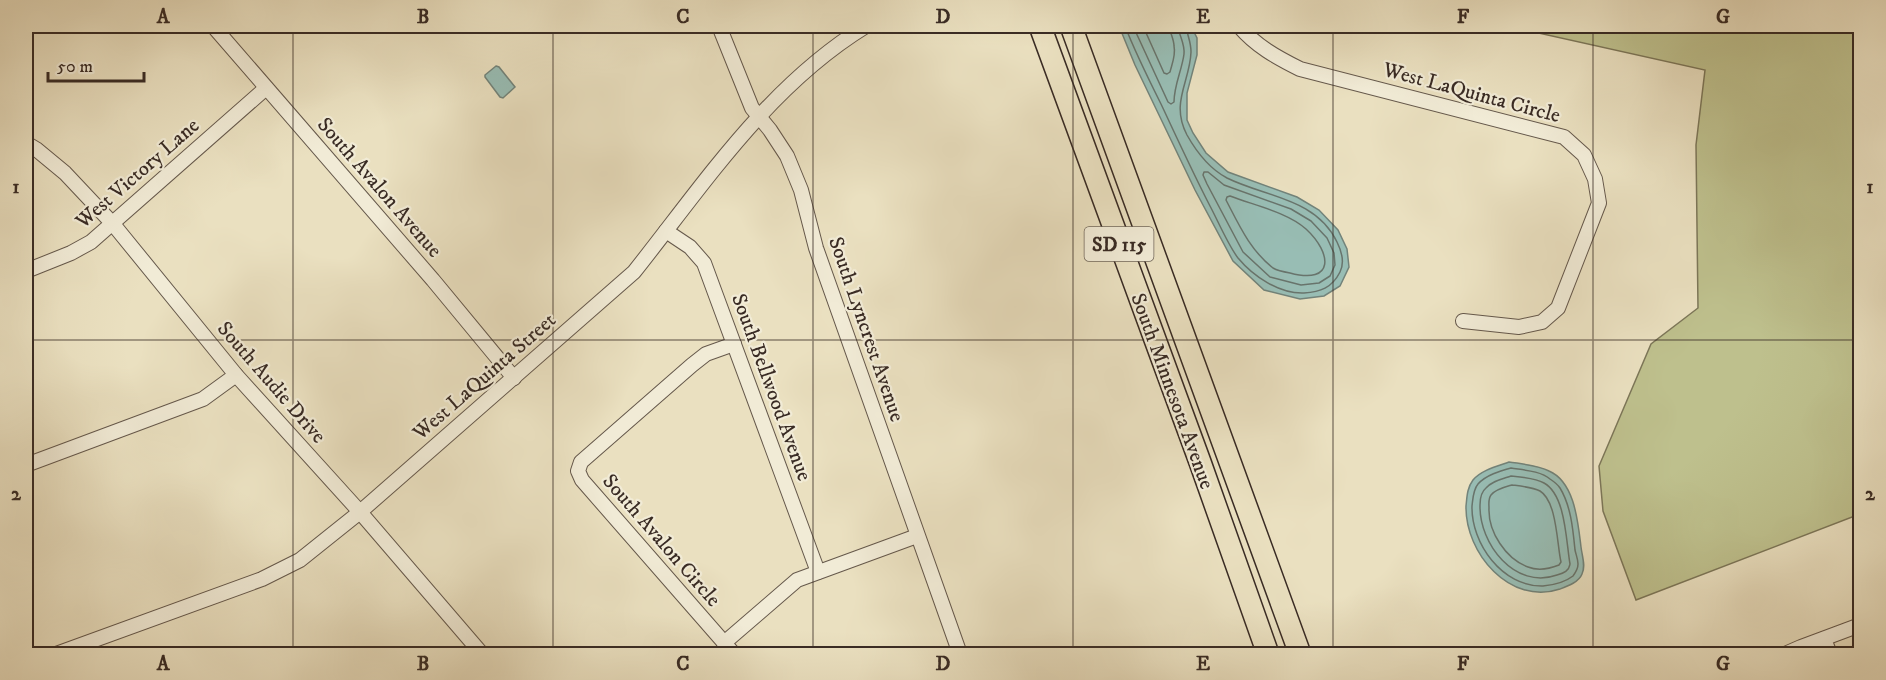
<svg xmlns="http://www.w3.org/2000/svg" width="1886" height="680" viewBox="0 0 1886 680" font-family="'IM FELL DW Pica',serif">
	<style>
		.green { fill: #bec08d; stroke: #7c7658; stroke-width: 1.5 }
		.water { fill: #98bdb4; stroke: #72837a; stroke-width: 1.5 }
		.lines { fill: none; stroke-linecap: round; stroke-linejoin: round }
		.shore { stroke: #68746c; stroke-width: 1.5 }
		.street-casing { stroke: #65584b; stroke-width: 16 }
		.primary-casing { stroke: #392b24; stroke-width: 24 }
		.street { stroke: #f1ebd6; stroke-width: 14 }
		.primary { stroke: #eae0c0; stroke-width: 21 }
		.grid { fill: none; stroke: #392b24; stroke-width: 1.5; stroke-opacity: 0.55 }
		.labels { text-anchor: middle; stroke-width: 4.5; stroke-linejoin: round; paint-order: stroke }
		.shield { fill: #f1ebd6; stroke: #706559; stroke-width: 1.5 }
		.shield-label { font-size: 20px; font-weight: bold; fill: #392b24 }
		.street-label { font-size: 21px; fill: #392b24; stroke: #f1ebd6 }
		.neatline { fill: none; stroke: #392b24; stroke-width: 2 }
		.grid-label { font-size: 20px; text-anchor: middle; font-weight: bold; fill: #392b24 }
	</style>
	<rect width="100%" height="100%" fill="#eae0c0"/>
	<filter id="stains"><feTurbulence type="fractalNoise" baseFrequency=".00333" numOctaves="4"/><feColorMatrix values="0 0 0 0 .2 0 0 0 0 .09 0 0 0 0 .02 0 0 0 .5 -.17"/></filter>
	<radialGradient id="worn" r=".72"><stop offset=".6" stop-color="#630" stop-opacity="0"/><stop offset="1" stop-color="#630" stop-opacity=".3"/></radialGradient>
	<polygon class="green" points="1507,26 1860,26 1860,514 1636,600 1603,511 1599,466 1651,344 1698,308 1696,145 1705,70"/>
	<g class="water">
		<polygon points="1119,26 1191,26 1197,38 1197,55 1187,93 1187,120 1193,133 1206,153 1228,172 1297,197 1319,210 1338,230 1347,249 1349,267 1340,286 1324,296 1300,299 1264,290 1233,261 1195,190 1135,65"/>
		<polygon points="496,66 499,67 515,87 503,98 500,97 485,77 485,75"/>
		<path d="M1509 462C1522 464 1538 465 1549 471 1575 482 1578 523 1581 547 1582 556 1586 566 1582 574 1579 582 1568 586 1560 589 1510 606 1465 553 1466 506 1467 497 1467 488 1473 480 1481 470 1498 466 1509 462Z"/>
	</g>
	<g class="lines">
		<g class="shore">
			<path d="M1125 26C1135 52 1148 78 1161 104 1177 138 1193 173 1210 206 1218 221 1228 245 1238 258 1253 276 1279 294 1304 293 1320 292 1332 288 1340 272 1345 262 1342 252 1337 242 1316 198 1265 197 1227 178 1210 169 1196 151 1187 135 1170 103 1190 82 1191 52 1191 41 1187 35 1186 26"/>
			<path d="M1133 26 1168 102 1171 104 1174 102C1174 85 1182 70 1184 54 1185 43 1179 36 1178 26"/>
			<path d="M1143 26 1164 73 1167 74 1170 72C1172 64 1176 55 1174 46 1174 39 1170 33 1169 26"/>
			<polygon points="1204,172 1208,172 1224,185 1291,209 1311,221 1327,238 1334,253 1335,265 1330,276 1319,283 1301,285 1270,277 1243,252 1207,184 1203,175"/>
			<path d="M1230 196C1253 205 1287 212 1306 229 1332 253 1335 285 1290 273 1284 272 1278 271 1273 268 1250 250 1239 225 1226 200L1227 197Z"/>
			<path d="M1511 468C1523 470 1541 471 1550 479 1553 481 1558 485 1560 488 1571 506 1573 530 1575 550 1576 555 1578 559 1578 564 1578 569 1576 572 1573 576 1564 583 1554 585 1543 586 1502 587 1471 543 1472 506 1473 498 1473 490 1478 484 1486 475 1500 471 1511 468Z"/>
			<path d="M1511 476C1521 477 1535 478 1544 483 1566 495 1566 542 1570 564 1569 571 1564 573 1557 575 1515 590 1479 544 1480 505 1480 498 1481 492 1486 488 1492 481 1502 479 1511 476Z"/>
			<path d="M1512 485C1520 486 1532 487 1540 491 1557 501 1557 545 1561 562L1559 565C1549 569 1538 571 1528 567 1506 559 1488 532 1489 508 1489 504 1488 499 1491 495 1496 489 1505 487 1512 485Z"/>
		</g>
		<g class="street-casing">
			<g id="street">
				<polyline points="213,26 433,280 514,378"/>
				<polyline points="719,26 752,108 770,130 787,156 801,190 816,248 960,654"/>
				<path d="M1239 26C1256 46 1276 57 1300 69L1564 137 1584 155 1595 179 1599 203 1558 308 1542 322 1519 327 1463 321"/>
				<polyline points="26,143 36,149 65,173 113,224 236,375 360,512 482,654"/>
				<polyline points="666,231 690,247 704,263 818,572"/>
				<polyline points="26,271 71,253 91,242 266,88"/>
				<polyline points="26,465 203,399 236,375"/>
				<polyline points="1824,639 1830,654"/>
				<polyline points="724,643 797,580 917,536"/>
				<path d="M56 654 262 579 300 560 360 512 634 272C704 184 768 86 866 26"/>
				<polyline points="734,654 582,480 578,471 581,462 692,365 706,354 734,344"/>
				<polyline points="1785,654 1801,647 1860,625"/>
			</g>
		</g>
		<g class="primary-casing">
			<g id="primary">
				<polyline points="1040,26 1200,462 1268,654"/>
				<polyline points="1071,26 1300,654"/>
			</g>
		</g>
		<use href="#street" class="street"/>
		<use href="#primary" class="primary"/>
	</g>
	<path class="grid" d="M293 26V654M553 26V654M813 26V654M1073 26V654M1333 26V654M1593 26V654M26 340H1860"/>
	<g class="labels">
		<rect class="shield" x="1084.5" y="227" width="69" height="34" rx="4.5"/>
		<g class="shield-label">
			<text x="1119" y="251">SD 115</text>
		</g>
		<g class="street-label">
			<text transform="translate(1472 92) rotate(15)" y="7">West LaQuinta Circle</text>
			<text transform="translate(137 173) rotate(-41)" y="7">West Victory Lane</text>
			<text transform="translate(380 187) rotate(49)" y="7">South Avalon Avenue</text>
			<text transform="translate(867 329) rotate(71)" y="7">South Lyncrest Avenue</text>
			<text transform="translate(484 376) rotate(-41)" y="7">West LaQuinta Street</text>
			<text transform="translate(272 382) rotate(49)" y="7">South Audie Drive</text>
			<text transform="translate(772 387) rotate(70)" y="7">South Bellwood Avenue</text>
			<text transform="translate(1173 391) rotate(70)" y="7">South Minnesota Avenue</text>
			<text transform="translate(662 540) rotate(49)" y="7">South Avalon Circle</text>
		</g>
	</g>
	<rect width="1886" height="680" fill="none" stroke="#eae0c0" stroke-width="66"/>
	<path d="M48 72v9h96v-9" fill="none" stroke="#392b24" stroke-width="3"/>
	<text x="57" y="72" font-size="18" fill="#392b24" stroke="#f1ebd6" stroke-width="4.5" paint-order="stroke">50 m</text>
	<rect x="33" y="33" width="1820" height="614" class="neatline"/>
	<g class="grid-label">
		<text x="163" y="23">A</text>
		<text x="423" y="23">B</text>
		<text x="683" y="23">C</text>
		<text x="943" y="23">D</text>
		<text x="1203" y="23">E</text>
		<text x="1463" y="23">F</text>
		<text x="1723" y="23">G</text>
		<text x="16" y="193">1</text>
		<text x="1870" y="193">1</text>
		<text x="16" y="500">2</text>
		<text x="1870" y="500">2</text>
		<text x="163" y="670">A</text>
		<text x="423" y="670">B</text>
		<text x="683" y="670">C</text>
		<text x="943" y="670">D</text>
		<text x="1203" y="670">E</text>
		<text x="1463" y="670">F</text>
		<text x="1723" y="670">G</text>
	</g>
	<rect width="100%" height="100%" filter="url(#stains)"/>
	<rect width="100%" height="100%" fill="url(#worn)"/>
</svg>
